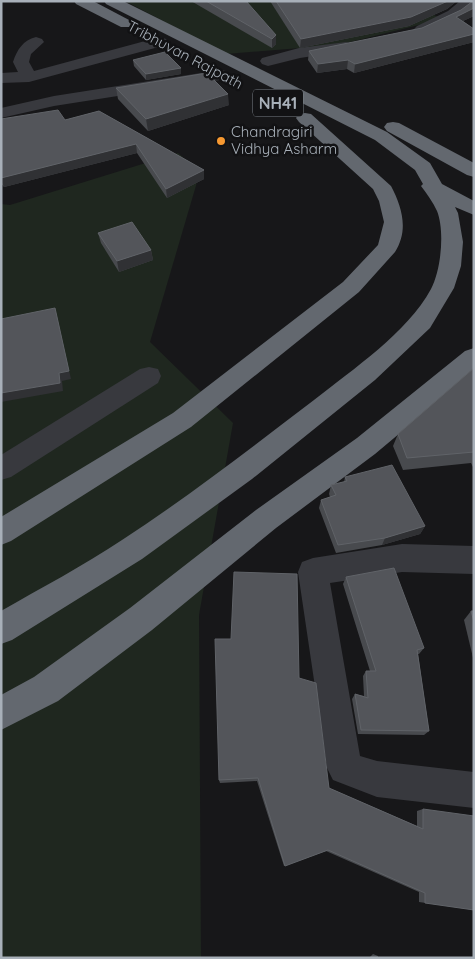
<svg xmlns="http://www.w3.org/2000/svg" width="475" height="959" viewBox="0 0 475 959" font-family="Quicksand,sans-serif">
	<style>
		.green { fill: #1f271f }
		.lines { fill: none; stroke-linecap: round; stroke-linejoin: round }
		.minor { fill: #38393e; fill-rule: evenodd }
		.highway { fill: #63686f; fill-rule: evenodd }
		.wall { fill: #484a4e }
		.shaded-wall { fill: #303134 }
		.building { fill: #53555a; stroke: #606368 }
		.poi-dot { fill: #f79931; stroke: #121214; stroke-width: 2 }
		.labels { text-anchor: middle; stroke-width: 5; stroke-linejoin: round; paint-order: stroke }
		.far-street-label { font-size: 15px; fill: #a8b0b9; stroke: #121214 }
		.far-poi-label { font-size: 15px; fill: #a8b0b9; stroke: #121214; text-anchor: start }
		.shield { fill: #121214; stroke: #7b8188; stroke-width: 1 }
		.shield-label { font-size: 16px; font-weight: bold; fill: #a8b0b9 }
	</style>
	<rect width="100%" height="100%" fill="#171719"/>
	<g class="green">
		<polygon points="125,1 402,1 443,19 338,45 226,54"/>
		<polygon points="178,153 200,172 150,342 233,423 199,615 201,958 1,958 1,204 10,205"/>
	</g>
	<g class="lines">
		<g class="minor">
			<polygon points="460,1 474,1 474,5 458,17 427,32 417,32 414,29 417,26 448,11"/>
			<path d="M36 37 42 39 44 42 31 54 29 62 34 71 160 37 166 39 168 42 166 45 29 82 1 83V73L18 72 13 62C17 50 23 40 36 37Z"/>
			<polygon points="346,42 352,44 354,47 352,50 300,58 268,66 262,64 260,61 262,58 299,48"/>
			<polygon points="220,70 226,71 228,75 226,79 54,106 1,118 1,108 54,96"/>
			<polygon points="149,367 158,369 161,376 158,383 11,477 1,480 1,455 140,369"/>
			<polygon points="402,544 474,546 474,574 402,572 330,583 360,756 377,761 474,772 474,808 377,797 333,780 327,768 298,572 302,562 313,558"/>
		</g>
		<g class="highway">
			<polygon points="74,1 93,1 131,21 134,24 131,27 121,27 76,4"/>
			<path d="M104 1H123L387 132 430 163 442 184 474 201V215L455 207 458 213 463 242 461 266 454 288 430 328 375 380 252 479 142 559 12 640 1 644V611C41 588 83 566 122 540 188 497 251 448 314 400 353 369 407 333 431 289 441 270 445 231 437 211 433 202 427 194 421 186L423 184 415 170 375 140 106 4Z"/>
			<path d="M305 113 311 114 391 186C402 207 409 230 395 252L359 292 191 427 11 541 1 545V517L173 413 343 282 378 245 384 222 379 201 373 189 299 122 296 118 299 114Z"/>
			<polygon points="393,122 399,123 474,163 474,177 467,175 387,131 384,127 387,123"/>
			<polygon points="474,348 474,371 375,454 276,528 152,630 58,701 1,730 1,695 34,677 130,608 256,510 357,438 465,351"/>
		</g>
	</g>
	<g class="wall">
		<polygon points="191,1 246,1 276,44 272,48"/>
		<polygon points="270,1 457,1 447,9 409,26 300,48"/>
		<polygon points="461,10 474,16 463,21 474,29 474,42 354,73 347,69 317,73 308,60 309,51 422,28"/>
		<polygon points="133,60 181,68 181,74 146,80 134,66"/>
		<polygon points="116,88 229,105 148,131 118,99"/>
		<polygon points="99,111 204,170 204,179 167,198 137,153 4,187 1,183 1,119 65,120"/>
		<polygon points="98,233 151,250 153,260 119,272 101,243"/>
		<polygon points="474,368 474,469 471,463 403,470 393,446 398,434"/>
		<polygon points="345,477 425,526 420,534 382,545 336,553 319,508 321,500 330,497 329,494 331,485 344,482"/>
		<polygon points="346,577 424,648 419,654 418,654 429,731 424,735 358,734 352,699 355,694 364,696 363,676 366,671 370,671 343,584"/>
		<polygon points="471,611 474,611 474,662 464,620"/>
		<polygon points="299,678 329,788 417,826 417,811 423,809 474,910 419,902 419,892 326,851 284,866 257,781 220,783 219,780"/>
		<polygon points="373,954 378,956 378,958 369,958"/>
	</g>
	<g class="shaded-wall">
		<polygon points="448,1 457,1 447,9 409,26 300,48 301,39"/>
		<polygon points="474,8 474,16 454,25 456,17"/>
		<polygon points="474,34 474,42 354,73 355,64"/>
		<polygon points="276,35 276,44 272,48 272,39"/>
		<polygon points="348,60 347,69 317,73 318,64"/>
		<polygon points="181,68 181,74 146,80 146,74"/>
		<polygon points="228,94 229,105 148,131 146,119"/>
		<polygon points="136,144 137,153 4,187 1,181 1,178"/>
		<polygon points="204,170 204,179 167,198 166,189"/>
		<polygon points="151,250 153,260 119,272 117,261"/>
		<polygon points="55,308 57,316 71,379 62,381 63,391 1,402 1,393 59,373"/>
		<polygon points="425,526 420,534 382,545 385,538"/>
	</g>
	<g class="building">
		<polygon points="206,1 246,1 276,35 272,39"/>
		<polygon points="276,1 448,1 411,17 301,39"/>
		<polygon points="473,1 474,1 474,8 456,17 474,29 474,34 355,64 348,60 318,64 309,51 422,28 461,10"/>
		<polygon points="165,52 181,68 146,74 133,60"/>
		<polygon points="207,73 228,94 146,119 116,88"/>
		<polygon points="58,110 65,120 99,111 204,170 166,189 136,144 1,178 1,119"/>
		<polygon points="132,222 151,250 117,261 98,233"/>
		<polygon points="55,308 69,371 59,373 60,383 1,393 1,319"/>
		<polygon points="474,368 474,452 407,458 398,434"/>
		<polygon points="392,465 425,526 385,538 338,545 321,500 336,495 331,485 347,481 345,477"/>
		<polygon points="394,568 424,648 417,650 429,731 361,730 355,694 368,698 366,671 376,671 346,577"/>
		<polygon points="234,572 297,574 299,678 316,683 329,788 423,829 423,809 474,816 474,910 425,903 425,893 328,850 285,866 258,778 219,780 215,639 231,639"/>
		<polygon points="471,611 474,611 474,622"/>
	</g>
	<circle class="poi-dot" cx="221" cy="141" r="5"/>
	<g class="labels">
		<g class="far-street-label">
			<text transform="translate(185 55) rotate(28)" y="5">Tribhuvan Rajpath</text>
		</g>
		<g class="far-poi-label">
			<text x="231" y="137">Chandragiri<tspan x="231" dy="17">Vidhya Asharm</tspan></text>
		</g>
		<rect class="shield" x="253" y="89.5" width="50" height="27" rx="4"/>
		<g class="shield-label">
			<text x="278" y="109">NH41</text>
		</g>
	</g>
	<rect width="475" height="959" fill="none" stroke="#a8b0b9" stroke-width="5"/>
</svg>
